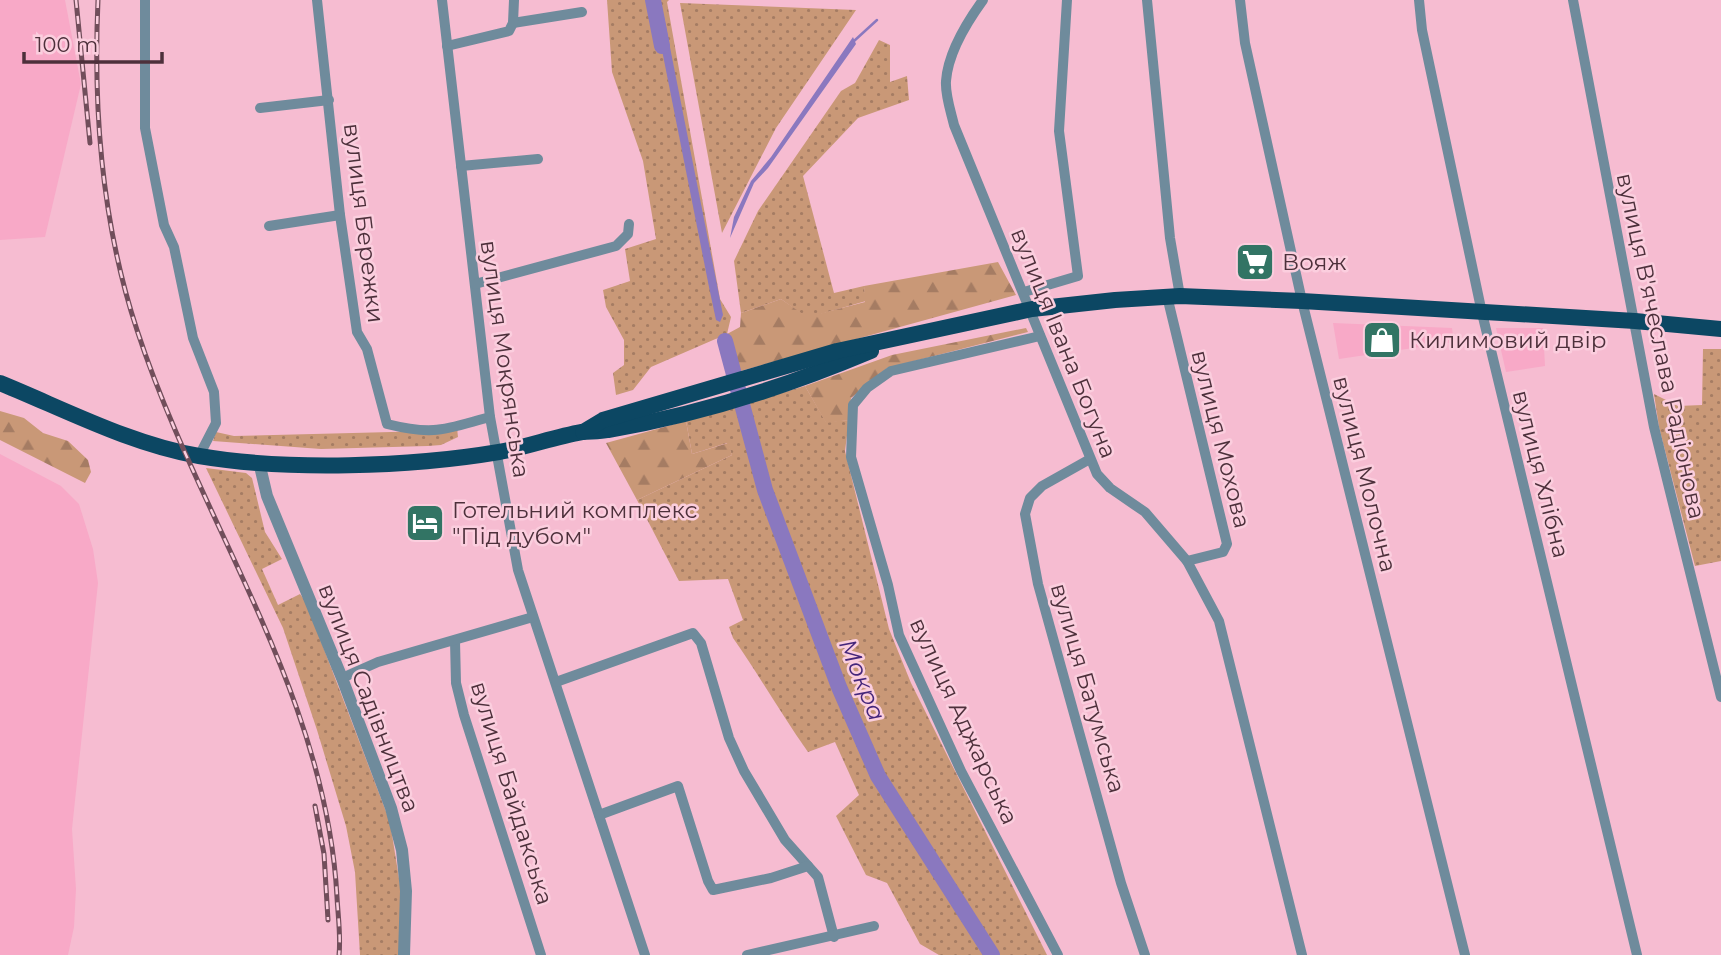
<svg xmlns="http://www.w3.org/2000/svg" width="1721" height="955" viewBox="0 0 1721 955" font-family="Montserrat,sans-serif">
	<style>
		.built { fill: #f8a9c7 }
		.grass { fill: url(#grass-dots) }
		.forest { fill: url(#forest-firs) }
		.water { fill: #8a78bf }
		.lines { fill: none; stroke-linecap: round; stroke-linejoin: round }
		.stream { stroke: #8a78bf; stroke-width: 2.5 }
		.river { stroke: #8a78bf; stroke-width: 16 }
		.minor { stroke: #6f8b9c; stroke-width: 10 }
		.tertiary { stroke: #6f8b9c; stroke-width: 12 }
		.trunk { stroke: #0c4763; stroke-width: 16 }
		.rail-casing { stroke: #714e5b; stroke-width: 5 }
		.rail { stroke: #fbcede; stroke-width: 2.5; stroke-dasharray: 8; stroke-linecap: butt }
		.labels { text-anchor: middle; stroke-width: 5; stroke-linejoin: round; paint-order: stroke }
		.street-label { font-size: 23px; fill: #4d303b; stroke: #fbcede }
		.poi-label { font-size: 23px; fill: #4d303b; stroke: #fbcede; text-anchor: start }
		.water-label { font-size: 24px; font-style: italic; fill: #45267b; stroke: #fbcede }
	</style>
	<defs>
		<pattern id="grass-dots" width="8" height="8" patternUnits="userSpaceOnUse" patternTransform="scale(1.75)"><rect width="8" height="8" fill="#c99877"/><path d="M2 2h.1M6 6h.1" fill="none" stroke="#a57c63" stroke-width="1.8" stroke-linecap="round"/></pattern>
		<pattern id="forest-firs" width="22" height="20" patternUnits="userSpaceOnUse" patternTransform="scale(1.75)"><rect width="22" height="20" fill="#c99877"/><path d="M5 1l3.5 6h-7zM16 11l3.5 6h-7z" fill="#a57c63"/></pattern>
	</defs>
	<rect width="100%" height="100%" fill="#f6bcd1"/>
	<g class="built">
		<polygon points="0,0 65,0 81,84 45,237 0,240"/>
		<polygon points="1333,323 1452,328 1454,342 1339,359"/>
		<polygon points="1496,328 1543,328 1545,366 1506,372"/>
		<polygon points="0,454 61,486 79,504 93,549 98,583 72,829 76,889 74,927 68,955 0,955"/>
	</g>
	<g class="grass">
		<polygon points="607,0 669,0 667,2 720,299 731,317 727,334 651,367 633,390 616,395 613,373 624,365 624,340 606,307 603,290 630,281 625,249 656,239 643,161 612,72"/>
		<polygon points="680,3 856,10 776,128 722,233"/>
		<polygon points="879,40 890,45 890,82 907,76 909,100 858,118 803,176 834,293 864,286 866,301 807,318 781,299 741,313 734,261 758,211 841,91 855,83"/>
		<polygon points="1703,349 1721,349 1721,561 1695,566 1659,427 1654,394 1678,406 1702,405"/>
		<path d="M805 386 826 422 849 420 845 451 889 629 911 683 1047 955H939L920 944 887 883 866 875 836 816 859 795 835 742 808 752C781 714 759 675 733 638L729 627 743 620 728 579 679 581 637 500 732 455 727 443 692 454 686 421Z"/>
		<polygon points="457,428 458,437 441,445 428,446 321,449 213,441 216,432 234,436 431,431"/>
		<polygon points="206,468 246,473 252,478 265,532 282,559 262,569 278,605 300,594 306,602 390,822 401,891 399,955 360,955 355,872 346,826 317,730 283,628"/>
	</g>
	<g class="forest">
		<polygon points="998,262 1016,295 737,372 727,334 740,327 741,313 781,299 807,317 865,302 864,286"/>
		<polygon points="1026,328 1028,332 887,368 851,398 849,420 826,423 805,386 892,355"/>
		<polygon points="0,411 24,418 43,433 68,441 88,460 91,472 85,483 0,440"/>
		<polygon points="686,421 692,454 728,443 732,455 637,500 606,443"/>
	</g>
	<g class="water">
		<polygon points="664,17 723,315 720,322 716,320 709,287 657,25"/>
		<polygon points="853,37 856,44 768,168 754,183 730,238 734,217 751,181 771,157"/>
	</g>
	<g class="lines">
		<polyline class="stream" points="854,41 877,20"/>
		<g class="river">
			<polyline points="653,0 662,46"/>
			<polyline points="725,341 765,490 839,687 878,776 992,955"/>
		</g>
		<g class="minor">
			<polyline points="145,0 145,128 164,225 174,247 193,338 214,392 216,423 199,456"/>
			<path d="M317 0 340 215 357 332 367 349 387 424C435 436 445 429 490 417"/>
			<polyline points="442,0 490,417 518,570 645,955"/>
			<path d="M983 0C967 22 948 53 946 81 945 95 951 112 954 125L1097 474 1110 488 1145 512 1187 561 1219 621 1302 955"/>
			<polyline points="1147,0 1170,238 1180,296"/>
			<polyline points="1240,0 1245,43 1302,301 1465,955"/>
			<polyline points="1419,0 1422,30 1482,313 1637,955"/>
			<polyline points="1573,0 1654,427 1721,697"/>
			<polyline points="513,23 582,12"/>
			<polyline points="447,46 509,31 513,23 514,0"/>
			<polyline points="260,108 329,100"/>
			<polyline points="461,166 538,159"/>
			<polyline points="269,226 340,215"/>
			<polyline points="475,284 616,246 628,234 629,224"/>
			<polyline points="1024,292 1078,276 1059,131 1067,0"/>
			<polyline points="1167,296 1227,544 1223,552 1187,561"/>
			<polyline points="1040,336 891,371 867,388 853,405 851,457 888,585 899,635 961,771 1058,955"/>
			<polyline points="1090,459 1042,486 1030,498 1025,514 1038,584 1121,883 1145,955"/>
			<polyline points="455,641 456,683 464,715 541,955"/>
			<polyline points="342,678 378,662 533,617"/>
			<polyline points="556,682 693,633 701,643 729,738 744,771 785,840 818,877 834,937"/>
			<polyline points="599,815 678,786 708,881 713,890 771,878 808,866"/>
			<polyline points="747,955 874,926"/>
		</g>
		<polyline class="tertiary" points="259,462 267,496 342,678 391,808 402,850 406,891 404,955"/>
		<g class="trunk">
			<path d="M0 383C64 409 130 444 199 456 288 471 410 467 499 452 527 447 554 437 582 432 590 431 599 432 608 430 697 415 788 386 871 351"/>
			<polyline points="583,432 603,420 837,351 1032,309 1115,300 1180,296 1302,301 1635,321 1721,329"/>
		</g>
		<g class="rail-casing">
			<g id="rail">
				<polyline points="76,0 90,143"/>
				<path d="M98 0C93 111 102 224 137 330 199 521 326 691 337 897 338 916 341 936 339 955"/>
				<polyline points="315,806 324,854 328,920"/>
			</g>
		</g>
		<use href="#rail" class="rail"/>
	</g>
	<defs>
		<g id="supermarket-square" transform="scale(2.0125)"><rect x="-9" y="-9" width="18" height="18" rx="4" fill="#327464" stroke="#fbcede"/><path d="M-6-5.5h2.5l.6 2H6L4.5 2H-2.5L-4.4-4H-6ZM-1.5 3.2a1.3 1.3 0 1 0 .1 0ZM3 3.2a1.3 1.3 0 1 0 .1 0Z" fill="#fff"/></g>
		<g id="shop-square" transform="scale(2.0125)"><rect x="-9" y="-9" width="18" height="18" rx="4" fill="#327464" stroke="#fbcede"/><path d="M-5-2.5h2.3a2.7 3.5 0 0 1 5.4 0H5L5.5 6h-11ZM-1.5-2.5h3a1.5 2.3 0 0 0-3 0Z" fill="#fff"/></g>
		<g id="hotel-square" transform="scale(2.0125)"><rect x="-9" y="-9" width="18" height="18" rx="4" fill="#327464" stroke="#fbcede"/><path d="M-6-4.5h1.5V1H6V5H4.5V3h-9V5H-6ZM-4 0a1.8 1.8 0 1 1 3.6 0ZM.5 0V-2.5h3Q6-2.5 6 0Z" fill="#fff"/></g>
	</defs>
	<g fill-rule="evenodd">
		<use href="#supermarket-square" x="1255" y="262"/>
		<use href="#shop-square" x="1382" y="340"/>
		<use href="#hotel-square" x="425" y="523"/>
	</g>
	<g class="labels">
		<g class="street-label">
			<text transform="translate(364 223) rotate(83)" y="8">вулиця Бережки</text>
			<text transform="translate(1064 343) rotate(68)" y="8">вулиця Івана Богуна</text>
			<text transform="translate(1661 346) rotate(78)" y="8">вулиця В'ячеслава Радіонова</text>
			<text transform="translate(505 359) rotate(82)" y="8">вулиця Мокрянська</text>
			<text transform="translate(1221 439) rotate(76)" y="8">вулиця Мохова</text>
			<text transform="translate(1365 474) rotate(76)" y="8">вулиця Молочна</text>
			<text transform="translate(1541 474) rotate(76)" y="8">вулиця Хлібна</text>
			<text transform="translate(1088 688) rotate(74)" y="8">вулиця Батумська</text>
			<text transform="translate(369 698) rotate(69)" y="8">вулиця Садівництва</text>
			<text transform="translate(964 721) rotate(65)" y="8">вулиця Аджарська</text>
			<text transform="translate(512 793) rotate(73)" y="8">вулиця Байдакська</text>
		</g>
		<g class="poi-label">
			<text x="1282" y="270">Вояж</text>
			<text x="1409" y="348">Килимовий двір</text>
			<text x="452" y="518">Готельний комплекс<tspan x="452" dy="26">"Під дубом"</tspan></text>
		</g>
		<g class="water-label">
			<text transform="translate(862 680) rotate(68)" y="8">Мокра</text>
		</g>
	</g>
	<path d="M24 52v10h138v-10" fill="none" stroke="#4d303b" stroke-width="3.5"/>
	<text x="35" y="52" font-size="21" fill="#4d303b" stroke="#fbcede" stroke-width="5" paint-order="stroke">100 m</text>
</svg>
